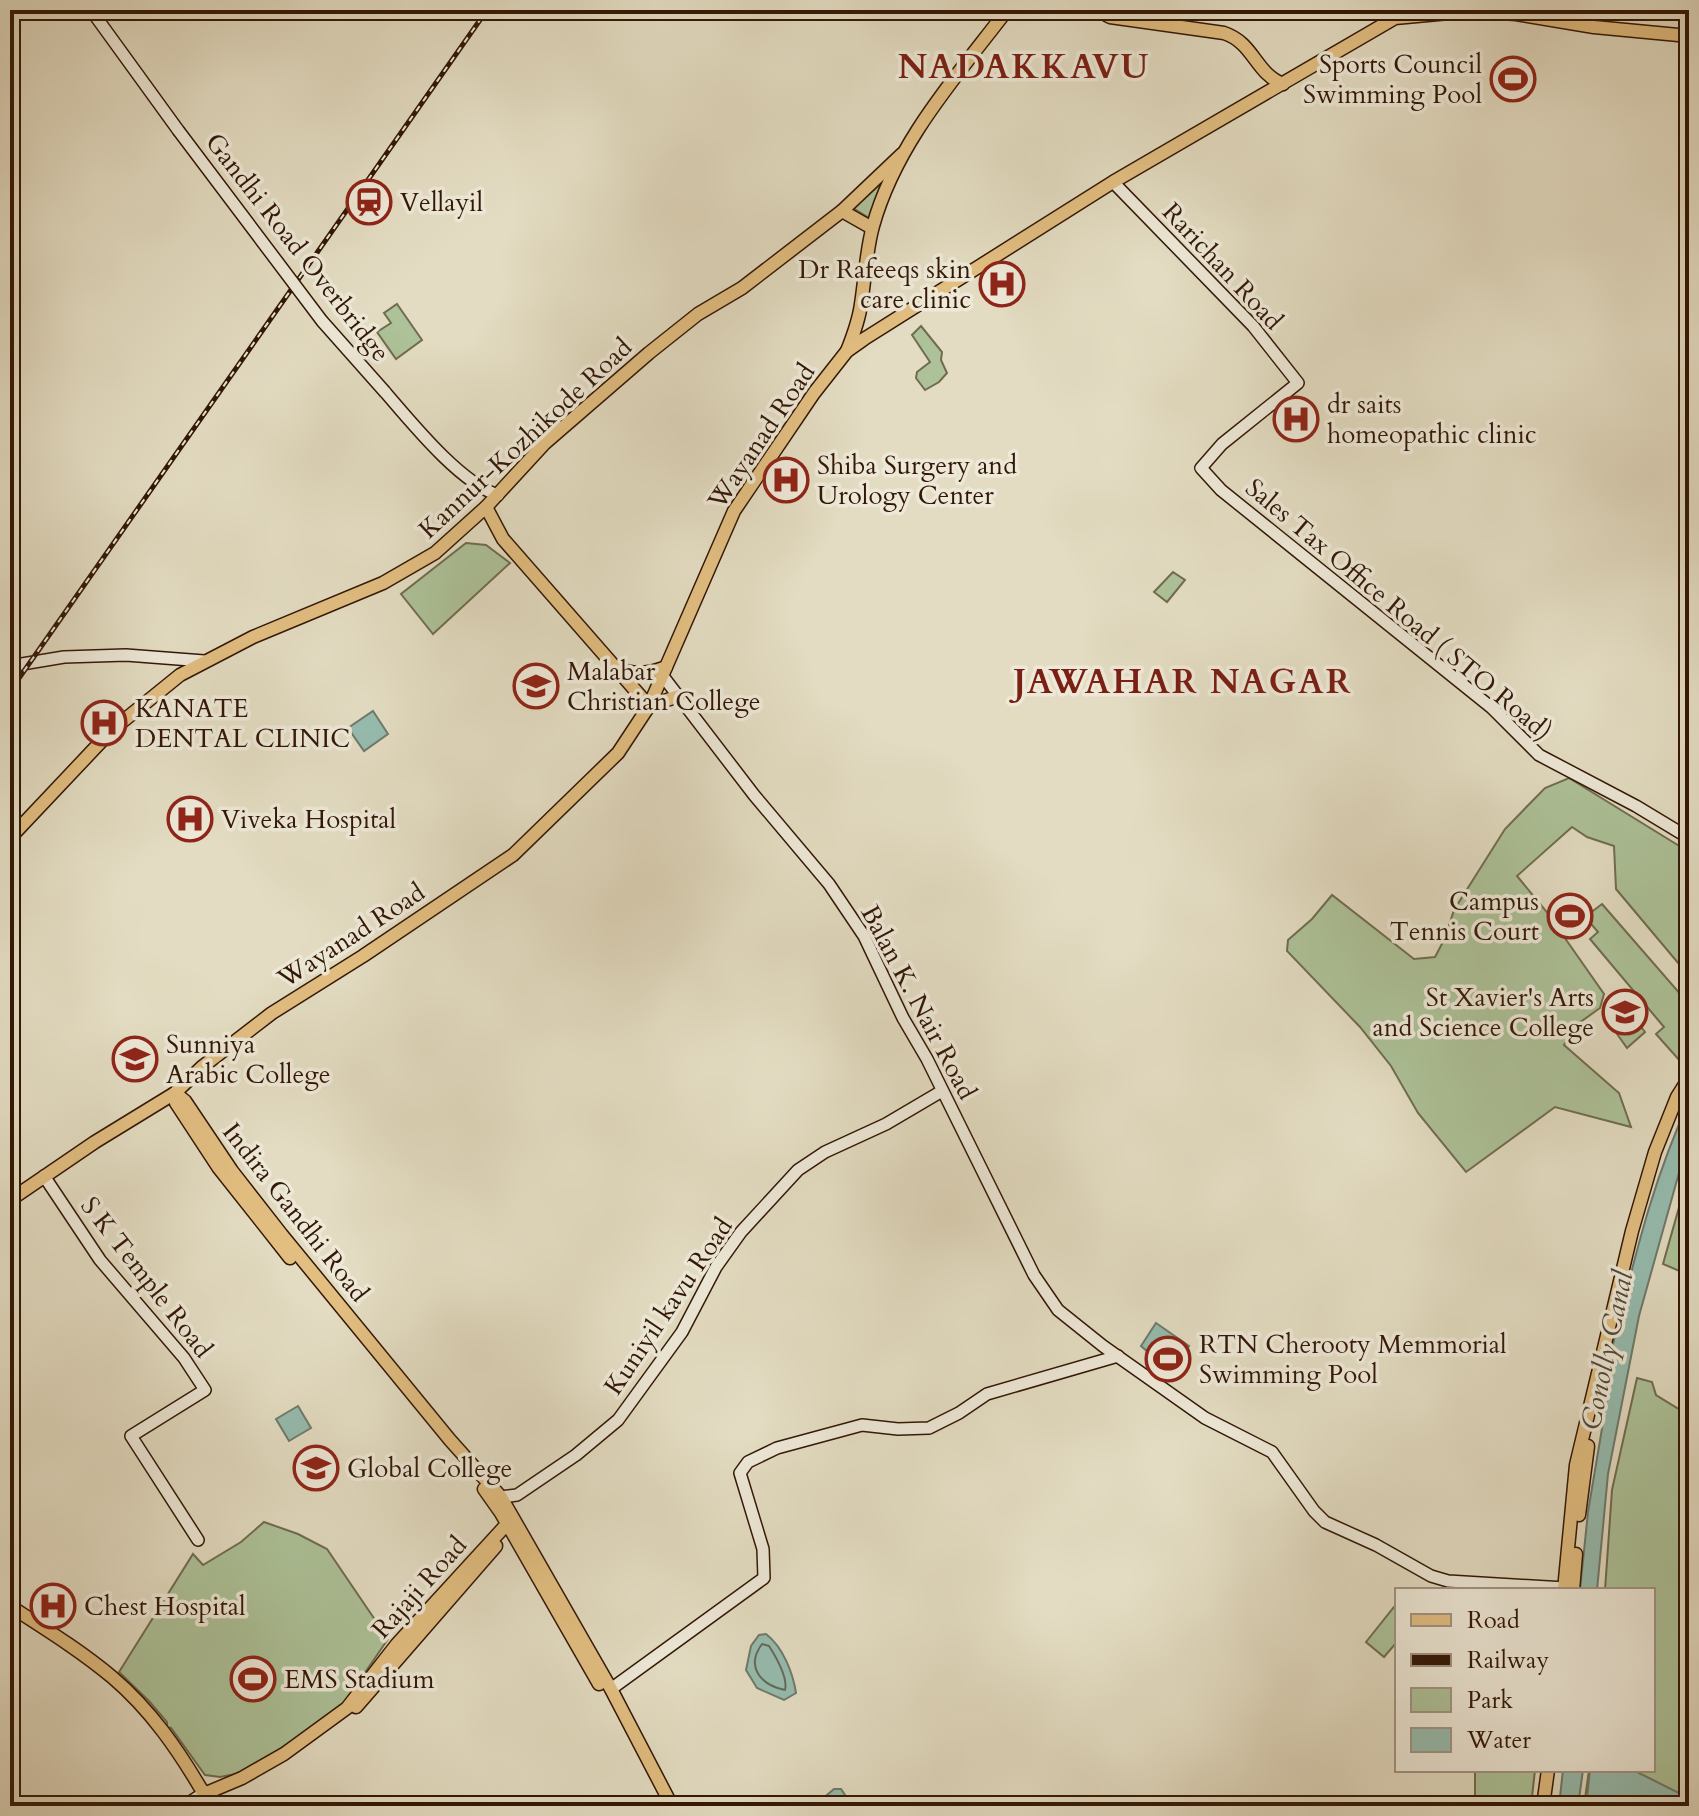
<svg xmlns="http://www.w3.org/2000/svg" width="1699" height="1816" viewBox="0 0 1699 1816" font-family="Cardo,serif">
	<style>
		.green { fill: #adc299; stroke: #706c50; stroke-width: 2 }
		.water { fill: #96bcaf; stroke: #6e7a6b; stroke-width: 2 }
		.lines { fill: none; stroke-linecap: round; stroke-linejoin: round }
		.shore { stroke: #646a5a; stroke-width: 2 }
		.secondary-casing { stroke: #321706; stroke-width: 14 }
		.primary-casing { stroke: #321706; stroke-width: 15 }
		.secondary { stroke: #ede8d7; stroke-width: 11 }
		.primary { stroke: #e2be81; stroke-width: 12 }
		.rail-casing { stroke: #321706; stroke-width: 5 }
		.rail { stroke: #ede8d7; stroke-width: 2; stroke-dasharray: 6; stroke-linecap: butt }
		.secondary-bridge-casing { stroke: #321706; stroke-width: 14; stroke-linecap: butt }
		.secondary-bridge { stroke: #ede8d7; stroke-width: 11 }
		.labels { text-anchor: middle; stroke-width: 7; stroke-linejoin: round; paint-order: stroke }
		.poi-label { font-size: 26px; fill: #321706; stroke: #ede8d7; text-anchor: start }
		.street-label { font-size: 26px; fill: #321706; stroke: #ede8d7 }
		.water-label { font-size: 28px; font-style: italic; fill: #504939; stroke: #ede8d7 }
		.district-label { font-size: 34px; font-weight: bold; letter-spacing: 2px; fill: #7a1f14; stroke: #ede8d7 }
	</style>
	<rect width="100%" height="100%" fill="#e3dcc2"/>
	<filter id="stains"><feTurbulence type="fractalNoise" baseFrequency=".0025" numOctaves="4"/><feColorMatrix values="0 0 0 0 .2 0 0 0 0 .09 0 0 0 0 .02 0 0 0 .5 -.17"/></filter>
	<radialGradient id="worn" r=".72"><stop offset=".6" stop-color="#630" stop-opacity="0"/><stop offset="1" stop-color="#630" stop-opacity=".3"/></radialGradient>
	<g class="green">
		<polygon points="882,182 869,218 853,208"/>
		<polygon points="397,304 422,340 396,359 377,332 391,323 384,313"/>
		<polygon points="921,326 942,352 941,360 947,373 939,382 925,390 916,378 917,372 930,362 912,335"/>
		<polygon points="466,543 486,545 510,563 433,634 401,594"/>
		<polygon points="1173,572 1185,580 1167,602 1154,592"/>
		<polygon points="1569,778 1689,852 1689,976 1616,889 1614,846 1587,837 1572,827 1517,876 1546,911 1604,994 1600,1008 1579,1023 1564,1045 1619,1093 1631,1127 1555,1107 1466,1172 1418,1113 1391,1066 1360,1027 1287,951 1288,940 1312,919 1332,895 1414,959 1435,957 1445,938 1454,910 1505,829 1545,788"/>
		<polygon points="1602,904 1689,1004 1688,1070 1656,1034 1664,1027 1590,939 1598,932 1585,917"/>
		<polygon points="1635,1019 1645,1032 1627,1048 1617,1034"/>
		<polygon points="1689,1172 1689,1275 1663,1264"/>
		<polygon points="1637,1378 1652,1382 1656,1395 1685,1413 1689,1427 1689,1806 1584,1806 1589,1770 1653,1770 1653,1590 1605,1590 1612,1490"/>
		<polygon points="264,1522 298,1534 327,1549 388,1639 342,1706 328,1721 236,1774 220,1777 205,1775 171,1728 167,1727 167,1722 149,1701 119,1672 193,1554 203,1565 241,1542"/>
		<polygon points="1394,1607 1397,1608 1397,1642 1384,1657 1366,1642"/>
		<polygon points="1475,1770 1535,1770 1531,1806 1471,1806 1475,1795"/>
	</g>
	<g class="water">
		<polygon points="1512,64 1526,88 1514,95 1500,71"/>
		<polygon points="373,711 388,734 364,751 348,728"/>
		<path d="M1689 1102V1137L1639 1316 1608 1474 1597 1590H1580L1588 1512 1614 1357 1611 1352C1633 1266 1651 1183 1689 1102Z"/>
		<polygon points="1156,1323 1189,1346 1171,1372 1141,1346"/>
		<polygon points="298,1406 311,1428 289,1441 276,1419"/>
		<path d="M766 1634C783 1647 793 1673 796 1693L784 1700 757 1688 746 1670 751 1646 759 1635Z"/>
		<polygon points="1689,1728 1689,1785 1679,1753 1684,1731"/>
		<polygon points="1563,1770 1583,1770 1578,1806 1559,1806"/>
		<polygon points="1590,1770 1633,1770 1689,1798 1689,1806 1586,1806"/>
		<polygon points="834,1789 841,1789 845,1795 841,1806 814,1806"/>
	</g>
	<g class="lines">
		<path class="shore" d="M762 1644 769 1646C776 1657 788 1678 785 1690 761 1685 745 1667 762 1644Z"/>
		<g class="secondary-casing">
			<g id="secondary">
				<polyline points="91,10 178,130"/>
				<polyline points="1113,182 1253,326 1298,383 1222,444 1201,468 1221,490 1492,708 1539,755 1636,806 1689,838"/>
				<path d="M385 392C411 422 460 483 498 495"/>
				<polyline points="10,666 64,657 126,655 204,661"/>
				<polyline points="662,675 754,795 829,884 864,936 903,1018 927,1059 1034,1275 1058,1310 1103,1346 1205,1418 1272,1452 1314,1511 1325,1522 1376,1545 1431,1576 1448,1581 1565,1588"/>
				<polyline points="44,1176 100,1260 184,1358 205,1390 131,1436 198,1540"/>
				<polyline points="501,1497 517,1495 576,1455 618,1420 682,1332 716,1267 741,1232 798,1170 825,1152 886,1124 942,1091"/>
				<polyline points="611,1689 764,1578 763,1549 740,1473 748,1462 777,1448 862,1425 898,1429 929,1428 959,1413 987,1394 1118,1356"/>
				<polyline points="184,1806 198,1797 202,1806"/>
			</g>
		</g>
		<g class="primary-casing">
			<g id="primary">
				<path d="M1097 10 1110 17 1224 33C1254 43 1255 73 1283 84"/>
				<polyline points="842,211 872,228"/>
				<path d="M847 351C853 336 859 320 861 304 865 279 866 251 873 226 896 143 956 77 1007 10"/>
				<polyline points="486,507 503,539 649,706"/>
				<path d="M618 668C634 676 650 673 666 667"/>
				<polyline points="649,706 679,696"/>
				<polyline points="10,838 112,730 180,675 253,637 383,583 435,553 486,507 545,443 649,353 698,314 742,288 842,211 902,154"/>
				<polyline points="175,1093 185,1101 232,1171 282,1235 450,1440 501,1497 611,1689 672,1806"/>
				<polyline points="175,1093 176,1103 218,1167 290,1258"/>
				<polyline points="10,1200 95,1142 175,1093 202,1067 272,1013 363,956 513,855 618,753 649,706 734,511 814,393 847,351 864,339 1113,182 1395,18 1471,11 1516,14 1594,27 1689,36"/>
				<polyline points="484,1489 501,1513 599,1684"/>
				<polyline points="1579,1515 1588,1446"/>
				<polyline points="1564,1590 1576,1465 1632,1231 1655,1152 1677,1097 1689,1078"/>
				<polyline points="1573,1590 1576,1554"/>
				<path d="M10 1606C44 1628 81 1651 112 1677 151 1710 179 1751 204 1794L242 1778 284 1754 347 1708 397 1644 507 1524 513 1523"/>
				<polyline points="356,1707 496,1546"/>
				<polyline points="1543,1806 1548,1770"/>
			</g>
		</g>
		<use href="#secondary" class="secondary"/>
		<use href="#primary" class="primary"/>
		<g class="rail-casing">
			<polyline id="rail" points="10,691 487,10"/>
		</g>
		<use href="#rail" class="rail"/>
		<g class="secondary-bridge-casing">
			<polyline id="secondary-bridge" points="178,130 322,321 385,392"/>
		</g>
		<use href="#secondary-bridge" class="secondary-bridge"/>
	</g>
	<defs>
		<g id="stadium-ring" transform="scale(2.3)"><circle r="9.5" fill="#ede8d7" stroke="#8f2418" stroke-width="1.5"/><path d="M0-5a6.5 5 0 1 0 0 10a6.5 5 0 1 0 0-10ZM-3.5-1.8h7v3.6h-7Z" fill="#8f2418"/></g>
		<g id="station-ring" transform="scale(2.3)"><circle r="9.5" fill="#ede8d7" stroke="#8f2418" stroke-width="1.5"/><path d="M-3-6H3Q5-6 5-4V2Q5 4 3 4L4.5 6H3L1.5 4h-3L-3 6H-4.5L-3 4Q-5 4-5 2V-4Q-5-6-3-6ZM-3.5-4v3h7v-3ZM-3.5 1v1.5H-2V1ZM2 1v1.5H3.5V1Z" fill="#8f2418"/></g>
		<g id="hospital-ring" transform="scale(2.3)"><circle r="9.5" fill="#ede8d7" stroke="#8f2418" stroke-width="1.5"/><path d="M-5-5h3v3.5h4V-5h3V5h-3V1.5h-4V5h-3Z" fill="#8f2418"/></g>
		<g id="university-ring" transform="scale(2.3)"><circle r="9.5" fill="#ede8d7" stroke="#8f2418" stroke-width="1.5"/><path d="M0-5L7-2L0 1L-7-2ZM-4 1L0 2.5L4 1V4Q0 6-4 4Z" fill="#8f2418"/></g>
	</defs>
	<g fill-rule="evenodd">
		<use href="#stadium-ring" x="1513" y="79"/>
		<use href="#station-ring" x="369" y="202"/>
		<use href="#hospital-ring" x="1002" y="284"/>
		<use href="#hospital-ring" x="1296" y="419"/>
		<use href="#hospital-ring" x="786" y="480"/>
		<use href="#university-ring" x="536" y="686"/>
		<use href="#hospital-ring" x="104" y="723"/>
		<use href="#hospital-ring" x="190" y="819"/>
		<use href="#stadium-ring" x="1570" y="916"/>
		<use href="#university-ring" x="1625" y="1012"/>
		<use href="#university-ring" x="135" y="1059"/>
		<use href="#stadium-ring" x="1168" y="1359"/>
		<use href="#university-ring" x="316" y="1468"/>
		<use href="#hospital-ring" x="53" y="1606"/>
		<use href="#stadium-ring" x="253" y="1679"/>
	</g>
	<g class="labels">
		<g class="poi-label">
			<text x="1482" y="73" text-anchor="end">Sports Council<tspan x="1482" dy="30">Swimming Pool</tspan></text>
			<text x="400" y="211">Vellayil</text>
			<text x="971" y="278" text-anchor="end">Dr Rafeeqs skin<tspan x="971" dy="30">care clinic</tspan></text>
			<text x="1327" y="413">dr saits<tspan x="1327" dy="30">homeopathic clinic</tspan></text>
			<text x="817" y="474">Shiba Surgery and<tspan x="817" dy="30">Urology Center</tspan></text>
			<text x="567" y="680">Malabar<tspan x="567" dy="30">Christian College</tspan></text>
			<text x="135" y="717">KANATE<tspan x="135" dy="30">DENTAL CLINIC</tspan></text>
			<text x="221" y="828">Viveka Hospital</text>
			<text x="1539" y="910" text-anchor="end">Campus<tspan x="1539" dy="30">Tennis Court</tspan></text>
			<text x="1594" y="1006" text-anchor="end">St Xavier's Arts<tspan x="1594" dy="30">and Science College</tspan></text>
			<text x="166" y="1053">Sunniya<tspan x="166" dy="30">Arabic College</tspan></text>
			<text x="1199" y="1353">RTN Cherooty Memmorial<tspan x="1199" dy="30">Swimming Pool</tspan></text>
			<text x="347" y="1477">Global College</text>
			<text x="84" y="1615">Chest Hospital</text>
			<text x="284" y="1688">EMS Stadium</text>
		</g>
		<g class="street-label">
			<text transform="translate(298 247) rotate(52)" y="9">Gandhi Road Overbridge</text>
			<text transform="translate(1223 266) rotate(47)" y="9">Rarichan Road</text>
			<text transform="translate(761 436) rotate(-56)" y="9">Wayanad Road</text>
			<text transform="translate(525 438) rotate(-43)" y="9">Kannur-Kozhikode Road</text>
			<text transform="translate(1399 609) rotate(40)" y="9">Sales Tax Office Road ( STO Road)</text>
			<text transform="translate(351 935) rotate(-33)" y="9">Wayanad Road</text>
			<text transform="translate(919 1002) rotate(62)" y="9">Balan K. Nair Road</text>
			<text transform="translate(296 1212) rotate(52)" y="9">Indira Gandhi Road</text>
			<text transform="translate(147 1277) rotate(52)" y="9">S K Temple Road</text>
			<text transform="translate(668 1306) rotate(-56)" y="9">Kuniyil kavu Road</text>
			<text transform="translate(419 1587) rotate(-48)" y="9">Rajaji Road</text>
		</g>
		<g class="water-label">
			<text transform="translate(1606 1350) rotate(-78)" y="10">Conolly Canal</text>
		</g>
		<g class="district-label">
			<text x="1024" y="78">NADAKKAVU</text>
			<text x="1183" y="693">JAWAHAR NAGAR</text>
		</g>
	</g>
	<rect width="1699" height="1816" fill="none" stroke="#e3dcc2" stroke-width="40"/>
	<rect x="12" y="12" width="1675" height="1792" fill="none" stroke="#321706" stroke-width="4"/>
	<rect x="20" y="20" width="1659" height="1776" fill="none" stroke="#321706" stroke-width="2"/>
	<rect x="1395" y="1588" width="260" height="184" fill="#ede8d7" stroke="#a29483" stroke-width="2"/>
	<rect x="1411" y="1614" width="40" height="12" fill="#e2be81" stroke="#a29483" stroke-width="2"/>
	<text x="1467" y="1628" font-size="24" fill="#321706">Road</text>
	<rect x="1411" y="1654" width="40" height="12" fill="#321706" stroke="#a29483" stroke-width="2"/>
	<text x="1467" y="1668" font-size="24" fill="#321706">Railway</text>
	<rect x="1411" y="1688" width="40" height="24" fill="#adc299" stroke="#a29483" stroke-width="2"/>
	<text x="1467" y="1708" font-size="24" fill="#321706">Park</text>
	<rect x="1411" y="1728" width="40" height="24" fill="#96bcaf" stroke="#a29483" stroke-width="2"/>
	<text x="1467" y="1748" font-size="24" fill="#321706">Water</text>
	<rect width="100%" height="100%" filter="url(#stains)"/>
	<rect width="100%" height="100%" fill="url(#worn)"/>
</svg>
